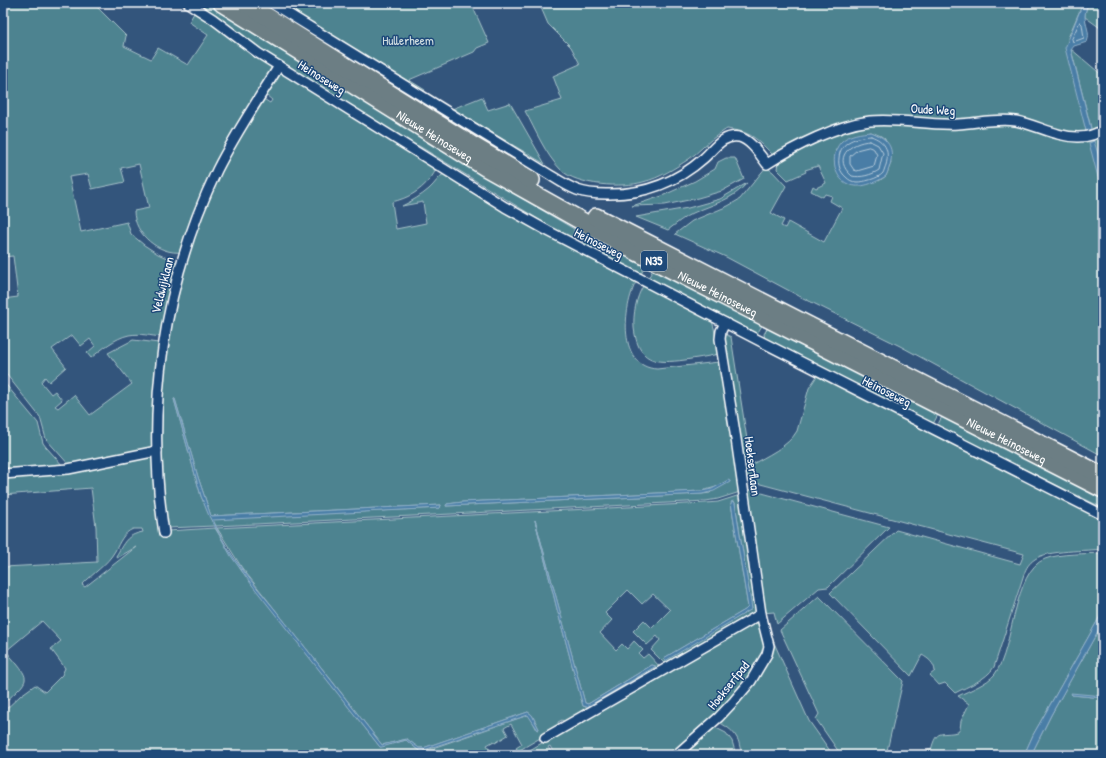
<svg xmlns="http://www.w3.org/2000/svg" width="1106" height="758" viewBox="0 0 1106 758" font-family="'Patrick Hand',sans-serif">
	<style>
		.green { fill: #4e8390; stroke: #a6c1c8; fill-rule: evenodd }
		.water { fill: #487da6; stroke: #91b1ca }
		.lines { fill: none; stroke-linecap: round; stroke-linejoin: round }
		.shore { stroke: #b6cbdb; stroke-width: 1 }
		.street-casing { stroke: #fff; stroke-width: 12 }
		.highway-casing { stroke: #fff; stroke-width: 20 }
		.street { stroke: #1f4a7a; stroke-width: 9 }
		.highway { stroke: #6c7e84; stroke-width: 17 }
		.labels { text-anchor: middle; stroke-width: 3; stroke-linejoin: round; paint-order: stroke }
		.shield { fill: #1f4a7a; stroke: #bcc9d7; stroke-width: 1 }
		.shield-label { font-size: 12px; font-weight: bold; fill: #fff }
		.park-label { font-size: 13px; fill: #d3e0e3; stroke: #1f4a7a }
		.street-label { font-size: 13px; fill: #fff; stroke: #1f4a7a }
	</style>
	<rect width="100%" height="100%" fill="#33557c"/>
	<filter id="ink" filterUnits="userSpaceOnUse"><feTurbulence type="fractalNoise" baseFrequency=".025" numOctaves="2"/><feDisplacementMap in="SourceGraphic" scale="8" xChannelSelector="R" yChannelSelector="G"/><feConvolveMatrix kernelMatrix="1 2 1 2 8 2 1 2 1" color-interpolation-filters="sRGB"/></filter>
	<g filter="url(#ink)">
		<g class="green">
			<path d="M3 3H93L126 36 124 46 151 59 158 48 188 65 208 35 189 22 194 13 196 12 272 65 273 68 240 124 182 252C159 255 134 234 134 211L149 208 139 164 121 168 125 182 92 189 88 174 69 177 81 232 127 222 131 234 144 245 158 254 178 263 162 337C151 336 140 333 129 335 115 338 102 349 91 358L87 353 95 346 90 339 81 346 72 335 52 349 66 367 49 382 45 377 41 382 51 394 55 391 62 400 55 406 58 408 74 395 90 415 132 384 108 353 133 340 159 343 161 345 153 448 70 466 46 439 40 417 3 370V299L18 297 13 256 3 257Z"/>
			<path d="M195 3H208L403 125 428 143 574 229C574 233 574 236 569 238L419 146 408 143 271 58Z"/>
			<polygon points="278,3 471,3 489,43 477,48 474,52 409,80 425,90 423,92"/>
			<path d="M539 3H1083L1068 38 1086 131 1091 128 1071 49 1103 76V123L1090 133 1077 134 1018 119 959 122 909 119 815 134 795 142 773 155C760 142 752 132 733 130 731 130 729 129 727 129 725 130 721 133 719 134 708 141 700 151 689 159 675 168 660 178 643 182 623 188 577 186 561 170 545 154 536 131 525 111L562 100 553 76 580 64 571 47 548 24Z"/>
			<polygon points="1088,3 1103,3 1103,30 1085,17 1085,14"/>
			<path d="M280 73H282L436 168C435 172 433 175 430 179 419 192 408 198 392 202L396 229 426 223 423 202 402 206C412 201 421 196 429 189 435 184 438 177 445 173 508 212 571 249 636 282 623 307 617 367 657 369L719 362 740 492 718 499 706 501 216 526 213 520 214 519 440 508 441 505 211 516 198 477 175 399H174L201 496 214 526 168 528 161 493V381L183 264 220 170 262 98 270 103 272 100 266 95ZM716 487 710 493 702 494 446 506 447 504 463 502 702 491Z"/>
			<polygon points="482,97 488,110 510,103 545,164 452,109"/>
			<path d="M875 125 976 127 1006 125 1016 126 1059 138 1103 132V170L1099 182 1103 196V456L900 346 799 296 726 257 675 234 692 221 728 206 740 199 766 167 773 172 786 186 771 213 784 220 781 226 785 228 788 222 824 242 842 208 830 201 832 196 825 194 823 197 811 191 813 186 816 188 826 183 818 166 805 170 806 172 788 180 777 169 778 162 779 159 835 133 860 127ZM871 132 881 136 885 139 891 163 886 176 879 181 835 151 842 142Z"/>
			<polygon points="726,158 735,158 736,160 744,179 722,191 698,198 665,205 632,206 662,196 695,181 715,169 718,162"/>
			<path d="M747 183C733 200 713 204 693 213 684 217 676 224 668 230L636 217 688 208 720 199Z"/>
			<polygon points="587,234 647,263 641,274 584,245 583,239 585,235"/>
			<polygon points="655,267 764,322 757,334 648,278"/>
			<path d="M643 286 712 321 714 328 718 354C707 357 696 358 685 360 655 364 638 362 634 328 633 314 636 298 643 286Z"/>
			<polygon points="769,325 940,411 933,424 765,340 764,334"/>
			<path d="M723 333 731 337 751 465C766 456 788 447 797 431L809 388 817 376 915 423 1103 518V549C1087 551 1047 550 1035 559 1029 563 1026 568 1024 574L994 667C986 680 968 686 955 693L945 683 939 685 930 675 935 671C934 663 929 659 922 655L911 676 830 593 896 530 1020 564 1024 554 753 482 752 476H744Z"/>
			<polygon points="3,381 38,423 43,443 46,447 64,467 3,471"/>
			<polygon points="944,413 1103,493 1103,508 937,426"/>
			<path d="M153 456 167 531 215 528 241 570 380 747 406 740 424 755H3V712L21 695 35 685 45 692 62 675 65 668 51 649 61 641 42 621 6 651C32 682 32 677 3 704V541L4 567 97 562 96 527 91 488 3 495V476ZM133 529H142L143 532C126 535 124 543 116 556L117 558 136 547 85 587 82 585C93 573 107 565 115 551 120 542 123 533 133 529Z"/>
			<polygon points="747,489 889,527 828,587 819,588 777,624 774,612 763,613"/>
			<path d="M740 495 757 611 666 664 662 661 651 650 660 640 657 636 647 645 633 631 644 620 652 628 670 610 653 594 642 604 628 590 605 613 612 620 600 633 616 650 622 644 627 649 634 641 643 650 639 654 643 658 648 654 660 667 565 722 562 720 558 722 559 727 518 751 516 748 522 744 511 724 504 728 508 735 495 743 494 741 487 745 493 755H484L482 752 476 755H427L424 751 528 715 530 716 537 730 539 729 532 715 528 712 423 748H419L407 739 382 745 332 681 242 568 217 528 706 503 718 502ZM734 501 735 503 752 609 664 660V658L745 610 748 607 731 503ZM535 520 585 703 588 704 652 665 656 667 587 707 583 706 557 609Z"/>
			<path d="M1103 553V611L1033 735 1024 755H926L928 750H931C937 728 940 736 958 732L960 729 961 721 969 704 958 696C970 690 987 684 995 674 1014 648 1013 571 1045 559 1060 553 1087 554 1103 553Z"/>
			<polygon points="819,596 903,681 886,755 841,755 816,719 819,714 780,630"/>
			<polygon points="758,619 765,641 764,651 747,681 730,701 696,734 670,755 555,755 550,746 548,747 553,755 535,755 534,754 521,755"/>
			<polygon points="1103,622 1103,696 1071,694 1072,695 1103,698 1103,755 1031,755 1051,715"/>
			<path d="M771 636 809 721 833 755H745C738 749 741 745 737 738 732 729 725 726 717 721L751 684Z"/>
			<polygon points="712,726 726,733 732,741 736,755 678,755"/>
		</g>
		<g class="water">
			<path d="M1083 3H1088C1087 7 1085 12 1085 16 1085 25 1091 33 1087 42L1074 46 1071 50 1091 129 1086 131 1065 48Z"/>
			<path d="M871 132C895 141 895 155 886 176 877 182 859 190 848 184 832 177 830 152 842 141 850 134 861 133 871 132Z"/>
			<polygon points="1094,141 1103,170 1103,196 1089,143"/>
			<path d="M174 399H175L198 477 211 516 441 505 440 508 213 520C228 557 257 587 281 617 315 659 348 702 382 745L407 739 419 748H423L528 712 532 715 539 729 538 730 528 715 424 750V752L427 755H424L406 740 382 747H380L252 585 231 556 209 516 201 496Z"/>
			<polygon points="728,480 730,481 730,482 714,491 702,494 446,506 447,504 463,502 702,491 712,489"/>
			<polygon points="732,501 735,503 752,609 665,661 664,658 745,610 748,607 731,503"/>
			<polygon points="535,520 585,703 588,704 652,665 656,666 587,707 583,706 557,609"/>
			<polygon points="1103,611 1103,622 1051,715 1031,755 1024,755 1033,735"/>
			<polygon points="1071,693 1103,696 1103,698 1072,695"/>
		</g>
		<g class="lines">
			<g class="shore">
				<polygon points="1080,22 1082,24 1084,38 1073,42 1072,39"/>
				<path d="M871 136C885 141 890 150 886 165 885 167 884 171 883 173 878 179 863 182 857 182 852 182 849 180 846 177 840 172 838 165 839 158 840 141 857 137 871 136Z"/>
				<path d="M870 141 878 145 883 153 879 170C872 175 860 178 852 176 832 159 849 142 870 141Z"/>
				<polygon points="869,147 874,149 877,155 874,166 857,171 854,170 850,164 850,156 857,150"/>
			</g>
			<g class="street-casing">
				<g id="street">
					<polyline points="188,3 213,19 258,53 505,207 548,231 758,340 1103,515"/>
					<path d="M271 3 550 175C558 180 567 186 577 190 585 193 597 194 606 194 643 195 677 182 704 158 714 149 723 134 739 137 751 140 760 155 767 164 795 146 837 125 870 121 900 118 929 126 958 124 977 123 997 118 1016 121 1037 125 1056 137 1078 137 1087 137 1096 135 1103 129"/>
					<polyline points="3,474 68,469 157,451"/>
					<path d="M164 533C145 409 163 283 217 170 235 134 258 100 279 66"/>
					<polyline points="545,738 761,614"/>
					<polyline points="676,755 719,717 734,701 751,681 758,669 767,654 769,646 761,614 736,439 720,339 721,331 725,323"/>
				</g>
			</g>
			<g class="highway-casing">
				<g id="highway">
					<path id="s1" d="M222 3 485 167 635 251 1103 489"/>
					<polyline points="245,3 470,144 531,180"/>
					<polyline points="596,217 1103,476"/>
				</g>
			</g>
			<use href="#street" class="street"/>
			<use href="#highway" class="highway"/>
		</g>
	</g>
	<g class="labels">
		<rect class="shield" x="641" y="251" width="26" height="20" rx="3"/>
		<g class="shield-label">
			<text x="654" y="265">N35</text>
		</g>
		<g class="park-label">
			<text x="408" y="45">Hullerheem</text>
		</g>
		<g class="street-label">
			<text transform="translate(322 77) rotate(32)" y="5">Heinoseweg</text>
			<text transform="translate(933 109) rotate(3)" y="5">Oude Weg</text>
			<text dy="5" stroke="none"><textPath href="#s1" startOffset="251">Nieuwe Heinoseweg</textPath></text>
			<text transform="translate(599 243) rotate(27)" y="5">Heinoseweg</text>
			<text transform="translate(162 285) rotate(-76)" y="5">Veldwijklaan</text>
			<text dy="5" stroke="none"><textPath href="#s1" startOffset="575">Nieuwe Heinoseweg</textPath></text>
			<text transform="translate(887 391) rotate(27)" y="5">Heinoseweg</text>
			<text dy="5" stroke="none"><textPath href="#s1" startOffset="899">Nieuwe Heinoseweg</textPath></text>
			<text transform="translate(753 466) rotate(83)" y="5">Hoekserflaan</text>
			<text transform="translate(728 685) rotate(-51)" y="5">Hoekserfpad</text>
		</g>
	</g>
	<rect width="1106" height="758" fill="none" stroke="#1f4a7a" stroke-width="16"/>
	<rect x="8" y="8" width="1090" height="742" fill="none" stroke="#fff" stroke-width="1.5" filter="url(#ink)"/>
</svg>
